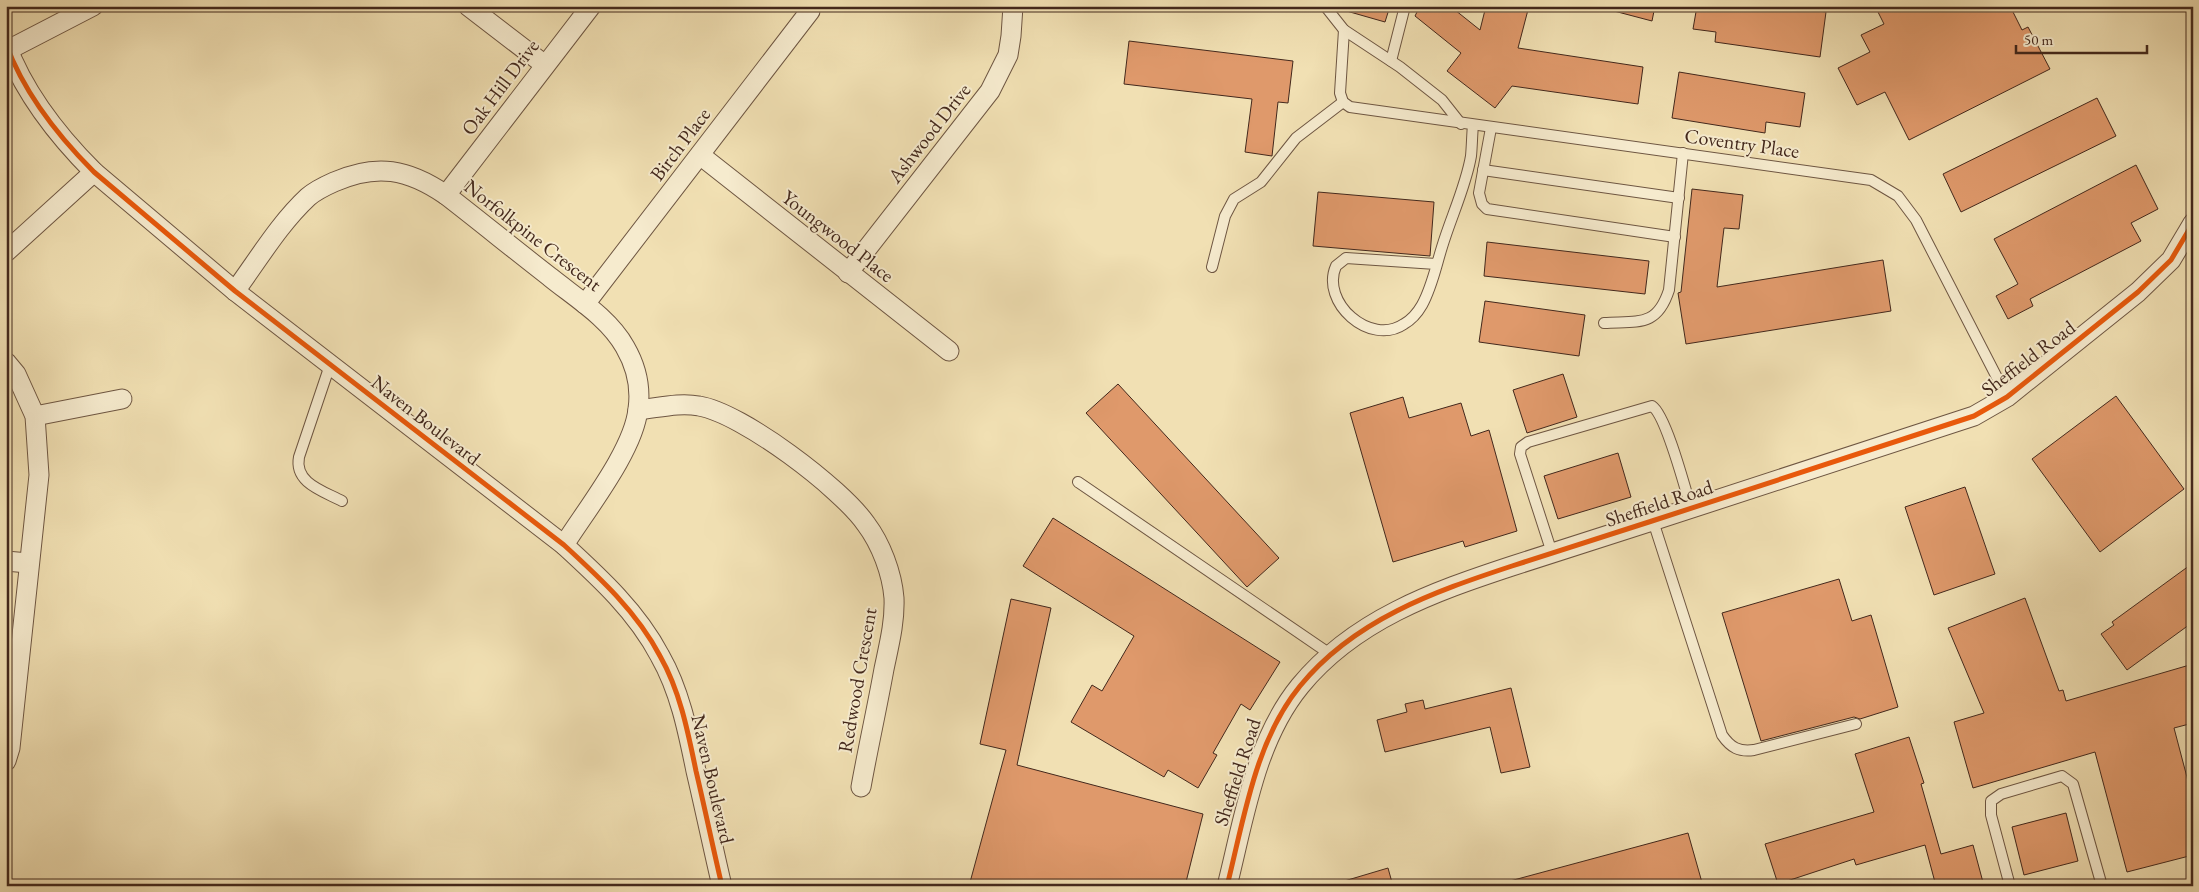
<svg xmlns="http://www.w3.org/2000/svg" width="2199" height="892" viewBox="0 0 2199 892" font-family="'EB Garamond',serif">
	<style>
		.building { fill: #df996b; stroke: #43281c }
		.lines { fill: none; stroke-linecap: round; stroke-linejoin: round }
		.service-casing { stroke: #6e5642; stroke-width: 12 }
		.minor-casing { stroke: #6e5642; stroke-width: 21 }
		.service { stroke: #f6ebce; stroke-width: 10 }
		.minor { stroke: #f6ebce; stroke-width: 19 }
		.cycleway-casing { stroke: #f6ebce; stroke-width: 8 }
		.cycleway { stroke: #e8590c; stroke-width: 5 }
		.labels { text-anchor: middle; stroke-width: 4; stroke-linejoin: round; paint-order: stroke }
		.street-label { font-size: 20px; fill: #43281c; stroke: #f6ebce }
	</style>
	<rect width="100%" height="100%" fill="#f1e0b3"/>
	<filter id="stains"><feTurbulence type="fractalNoise" baseFrequency=".004" numOctaves="4"/><feColorMatrix values="0 0 0 0 .2 0 0 0 0 .09 0 0 0 0 .02 0 0 0 .5 -.17"/></filter>
	<radialGradient id="worn" r=".72"><stop offset=".6" stop-color="#630" stop-opacity="0"/><stop offset="1" stop-color="#630" stop-opacity=".3"/></radialGradient>
	<g class="building">
		<polygon points="1344,6 1390,6 1385,22 1343,10"/>
		<polygon points="1420,6 1450,6 1480,30 1486,6 1529,6 1518,48 1643,67 1638,104 1512,86 1495,108 1447,71 1461,53 1415,16"/>
		<polygon points="1614,6 1655,6 1652,21 1614,11"/>
		<polygon points="1697,6 1784,6 1826,12 1820,57 1715,42 1716,32 1693,29"/>
		<polygon points="1875,6 1972,6 1975,11 1985,6 2010,6 2022,30 2028,27 2050,69 1909,140 1885,92 1857,105 1838,68 1870,52 1861,35 1884,24"/>
		<polygon points="1129,41 1293,61 1288,103 1278,102 1272,156 1245,152 1252,99 1124,84"/>
		<polygon points="1679,72 1805,93 1800,127 1766,122 1765,133 1672,118"/>
		<polygon points="2097,98 2116,136 1961,212 1943,174"/>
		<polygon points="2136,165 2158,209 2131,223 2141,241 2030,299 2033,306 2008,319 1996,296 2018,284 1994,239"/>
		<polygon points="1692,189 1743,195 1739,229 1724,228 1717,287 1883,260 1891,311 1686,344 1678,293 1681,292"/>
		<polygon points="1318,192 1434,202 1430,256 1313,246"/>
		<polygon points="1487,242 1649,261 1645,294 1484,276"/>
		<polygon points="1485,301 1585,315 1579,356 1479,342"/>
		<polygon points="1563,374 1577,417 1527,433 1513,390"/>
		<polygon points="1118,384 1279,558 1247,587 1086,413"/>
		<polygon points="2116,396 2184,489 2100,552 2032,459"/>
		<polygon points="1403,397 1409,418 1461,403 1471,436 1489,430 1517,531 1465,547 1463,541 1393,562 1350,413"/>
		<polygon points="1618,453 1631,497 1558,519 1544,476"/>
		<polygon points="1965,487 1995,574 1934,595 1905,507"/>
		<polygon points="1053,518 1280,662 1250,710 1241,704 1213,753 1217,755 1198,788 1168,770 1164,777 1071,722 1092,685 1102,691 1134,636 1023,566"/>
		<polygon points="2193,563 2193,622 2127,670 2101,634 2114,625 2112,622"/>
		<polygon points="1839,579 1852,621 1871,615 1898,707 1860,719 1854,717 1761,741 1722,613"/>
		<polygon points="2025,598 2059,691 2063,690 2066,701 2193,664 2193,723 2174,728 2193,800 2193,855 2127,872 2095,752 1973,788 1954,722 1984,713 1948,628"/>
		<polygon points="1011,599 1051,608 1017,765 1203,814 1185,886 969,886 1006,750 980,744"/>
		<polygon points="1511,688 1530,767 1501,773 1490,727 1385,752 1377,720 1407,712 1405,704 1423,700 1425,709"/>
		<polygon points="1909,737 1924,783 1921,784 1941,854 1973,845 1984,886 1936,886 1925,845 1856,865 1854,859 1778,884 1765,844 1874,812 1855,754"/>
		<polygon points="2066,813 2078,861 2024,875 2012,827"/>
		<polygon points="1688,833 1703,886 1510,886 1510,881"/>
		<polygon points="1388,868 1393,886 1342,886 1341,882"/>
	</g>
	<g class="lines">
		<g class="service-casing">
			<g id="service">
				<polyline points="1325,6 1344,30 1400,67 1442,100 1461,124"/>
				<polyline points="1344,30 1340,93 1343,102 1350,107 1871,180 1898,196 1916,220 2007,397"/>
				<polyline points="1391,61 1405,6"/>
				<polyline points="1491,128 1479,193 1482,204 1487,209 1675,237"/>
				<polyline points="1483,170 1679,198"/>
				<path d="M1436 264 1346 258 1336 266C1320 302 1370 347 1404 324 1411 320 1418 312 1422 305 1432 287 1436 266 1442 247 1451 217 1466 186 1471 156 1472 146 1472 135 1473 125"/>
				<polyline points="1212,267 1225,216 1234,199 1261,182 1296,138 1343,102"/>
				<path d="M1604 323C1639 321 1657 327 1669 290L1683 153"/>
				<path d="M330 365 299 457C294 483 323 491 342 501"/>
				<polyline points="1078,482 1330,654"/>
				<path d="M1653 521 1722 735C1731 748 1739 752 1754 750L1856 724"/>
				<path d="M1552 553 1520 454 1521 447 1528 442 1652 406C1666 415 1685 488 1691 508"/>
				<polyline points="2010,886 1991,815 1991,801 2001,794 2062,776 2073,784 2102,886"/>
			</g>
		</g>
		<g class="minor-casing">
			<g id="minor">
				<polyline points="468,6 545,65"/>
				<path d="M6 44C24 93 58 136 94 172L235 291 564 545C600 578 637 612 660 656 680 691 688 732 696 771 705 809 713 848 722 886"/>
				<polyline points="8,50 93,6"/>
				<polyline points="700,155 949,351"/>
				<polyline points="446,195 591,6"/>
				<polyline points="6,252 94,172"/>
				<polyline points="848,273 990,91 1008,55 1011,36 1013,6"/>
				<path d="M235 291C258 260 279 224 308 197 315 191 325 186 334 182 377 163 408 169 446 195 481 222 515 250 550 277 576 298 609 318 625 347 636 366 641 388 638 409 634 450 586 510 564 545"/>
				<polyline points="585,304 810,11"/>
				<polyline points="6,362 16,374 35,416 39,475 10,748 6,761"/>
				<path d="M638 410C658 408 679 402 699 406 742 413 841 488 866 524 881 544 892 573 894 598 895 622 889 645 884 669 877 708 868 748 861 787"/>
				<polyline points="35,416 122,399"/>
				<polyline points="6,561 28,563"/>
				<path d="M1227 886C1244 819 1255 741 1300 686 1354 620 1433 592 1512 566 1559 551 1606 536 1652 521 1760 486 1867 451 1974 416L2007 397 2138 292 2171 260 2193 223"/>
			</g>
		</g>
		<use href="#service" class="service"/>
		<use href="#minor" class="minor"/>
		<g class="cycleway-casing">
			<g id="cycleway">
				<path d="M6 44C24 93 58 136 94 172L235 291 564 545C600 578 637 612 660 656 680 691 688 732 696 771 705 809 713 848 722 886"/>
				<path d="M1227 886C1244 819 1255 741 1300 686 1354 620 1433 592 1512 566 1559 551 1606 536 1652 521 1760 486 1867 451 1974 416L2007 397 2138 292 2171 260 2193 223"/>
			</g>
		</g>
		<use href="#cycleway" class="cycleway"/>
	</g>
	<g class="labels">
		<g class="street-label">
			<text transform="translate(500 87) rotate(-53)" y="7">Oak Hill Drive</text>
			<text transform="translate(929 133) rotate(-52)" y="7">Ashwood Drive</text>
			<text transform="translate(1742 143) rotate(8)" y="7">Coventry Place</text>
			<text transform="translate(680 144) rotate(-53)" y="7">Birch Place</text>
			<text transform="translate(533 235) rotate(38)" y="7">Norfolkpine Crescent</text>
			<text transform="translate(838 236) rotate(38)" y="7">Youngwood Place</text>
			<text transform="translate(2028 358) rotate(-37)" y="7">Sheffield Road</text>
			<text transform="translate(426 420) rotate(38)" y="7">Naven Boulevard</text>
			<text transform="translate(1659 503) rotate(-18)" y="7">Sheffield Road</text>
			<text transform="translate(857 680) rotate(-80)" y="7">Redwood Crescent</text>
			<text transform="translate(1237 772) rotate(-72)" y="7">Sheffield Road</text>
			<text transform="translate(713 779) rotate(77)" y="7">Naven Boulevard</text>
		</g>
	</g>
	<rect width="2199" height="892" fill="none" stroke="#f1e0b3" stroke-width="25"/>
	<rect x="8" y="8" width="2184" height="877" fill="none" stroke="#43281c" stroke-width="2.5"/>
	<rect x="12" y="12" width="2174" height="867" fill="none" stroke="#43281c"/>
	<path d="M2016 45v8h131v-8" fill="none" stroke="#43281c" stroke-width="2.5"/>
	<text x="2024" y="45" font-size="15" fill="#43281c" stroke="#f6ebce" stroke-width="4" paint-order="stroke">50 m</text>
	<rect width="100%" height="100%" filter="url(#stains)"/>
	<rect width="100%" height="100%" fill="url(#worn)"/>
</svg>
